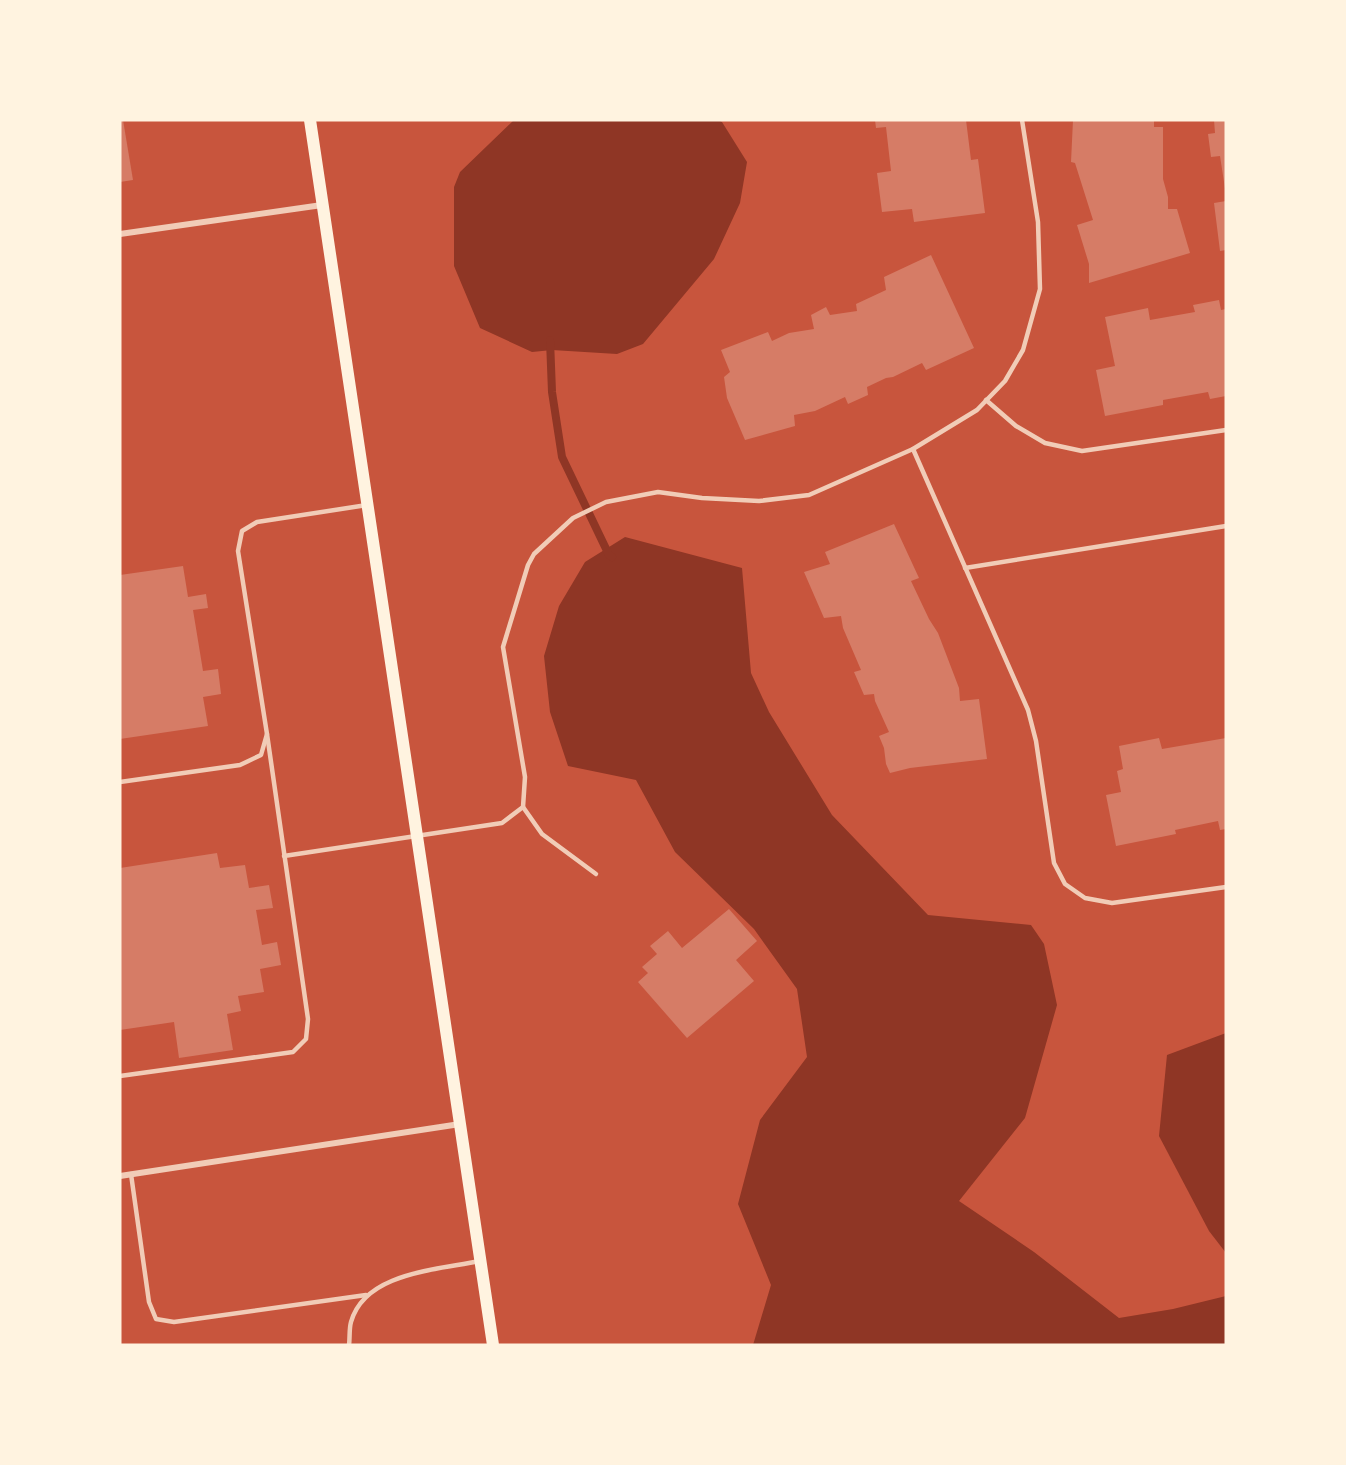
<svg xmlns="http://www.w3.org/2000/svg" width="1346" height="1465" viewBox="0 0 1346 1465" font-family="Figtree,sans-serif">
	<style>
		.water { fill: #8f3625 }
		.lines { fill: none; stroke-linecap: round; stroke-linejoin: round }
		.stream { stroke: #8f3625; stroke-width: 8 }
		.building { fill: #d67c66 }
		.service { stroke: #f1ccb7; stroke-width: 4.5 }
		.minor { stroke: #f1ccb7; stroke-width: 6 }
		.secondary { stroke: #fff3e0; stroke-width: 12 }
	</style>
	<rect width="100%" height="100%" fill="#c8553d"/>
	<g class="water">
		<polygon points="514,120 718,120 722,122 747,162 740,203 714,259 643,344 617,354 552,350 532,352 480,328 454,266 454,187 460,172"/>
		<polygon points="625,537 742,568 751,673 769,712 832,815 928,915 1031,925 1044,944 1057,1005 1025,1118 959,1201 1034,1252 1119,1318 1173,1309 1226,1296 1226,1345 753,1345 771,1285 738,1204 760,1120 807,1057 797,989 754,929 675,852 636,780 568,766 550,712 544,656 559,606 585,562"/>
		<polygon points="1226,1033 1226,1253 1209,1231 1159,1136 1167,1055"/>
	</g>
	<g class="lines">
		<polyline class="stream" points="550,340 552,392 562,457 609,555 612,557"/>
	</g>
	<g class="building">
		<polygon points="120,120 123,120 133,180 120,182"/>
		<polygon points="875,120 966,120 971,160 978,159 985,213 914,222 912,209 882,212 877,173 891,171 886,127 876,128"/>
		<polygon points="1073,120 1154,120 1154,127 1163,127 1163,179 1168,197 1168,209 1177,209 1190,253 1089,283 1089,264 1077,225 1093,220 1075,163 1071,162"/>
		<polygon points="1214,120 1226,120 1226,195 1220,156 1211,157 1208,134 1215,133"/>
		<polygon points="1226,201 1226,250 1220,251 1214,203"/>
		<polygon points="931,255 974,348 926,370 922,363 893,377 886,378 867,387 868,395 848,404 845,397 815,411 794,415 795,426 745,440 727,398 724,377 730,372 721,350 768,332 772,341 789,333 814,329 811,315 826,307 830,315 857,311 856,304 886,290 884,277"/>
		<polygon points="1219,300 1221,310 1226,309 1226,396 1210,399 1208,392 1163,400 1163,405 1105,416 1096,370 1115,366 1105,317 1148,308 1150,320 1195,312 1193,305"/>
		<polygon points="894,524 919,578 911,581 929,619 938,633 959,688 960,701 979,699 987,759 910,768 890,773 886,764 884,748 879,736 889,732 875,701 874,694 864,695 854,672 861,670 843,628 841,616 824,618 804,572 830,564 825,552"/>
		<polygon points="183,566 188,597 206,594 208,608 193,610 203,671 218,669 221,694 203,697 208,726 120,739 120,575"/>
		<polygon points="1159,738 1162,749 1226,738 1226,829 1220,830 1218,821 1175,830 1176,834 1116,846 1106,795 1121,792 1117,771 1123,769 1119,746"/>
		<polygon points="217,853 220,868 245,865 249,888 269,885 273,908 256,910 262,945 277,942 281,965 260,969 264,992 238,996 241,1011 227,1014 233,1050 179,1058 174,1022 120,1030 120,868"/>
		<polygon points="729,909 757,941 736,960 754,981 687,1038 638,982 648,973 642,967 657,954 650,946 668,931 682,948"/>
	</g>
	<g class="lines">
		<g class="service">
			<polyline points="986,400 1016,426 1045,443 1082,451 1226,430"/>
			<polyline points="913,449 1028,710 1036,741 1054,863 1065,884 1085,898 1112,903 1226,887"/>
			<polyline points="965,568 1226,526"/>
			<polyline points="120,782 240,765 261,755 267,734 238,551 242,531 257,522 367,505"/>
			<polyline points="523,807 542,834 596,874"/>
			<polyline points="284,856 502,823 523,807 525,777 503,647 528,565 534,554 573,518 606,502 658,492 702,498 759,501 809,495 913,449 977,410 1005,381 1023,350 1040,289 1038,222 1022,120"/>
			<polyline points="120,1076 293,1052 306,1039 308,1019 267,734"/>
			<polyline points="131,1174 149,1302 156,1319 174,1322 366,1295"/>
			<path d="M349 1345C350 1338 349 1329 351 1322 365 1272 438 1270 480 1261"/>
		</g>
		<g class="minor">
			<polyline points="120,234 322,205"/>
			<polyline points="120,1176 460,1124"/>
		</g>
		<polyline class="secondary" points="310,120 493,1345"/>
	</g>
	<rect width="1346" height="1465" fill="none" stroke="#fff3e0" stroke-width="243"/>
</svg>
